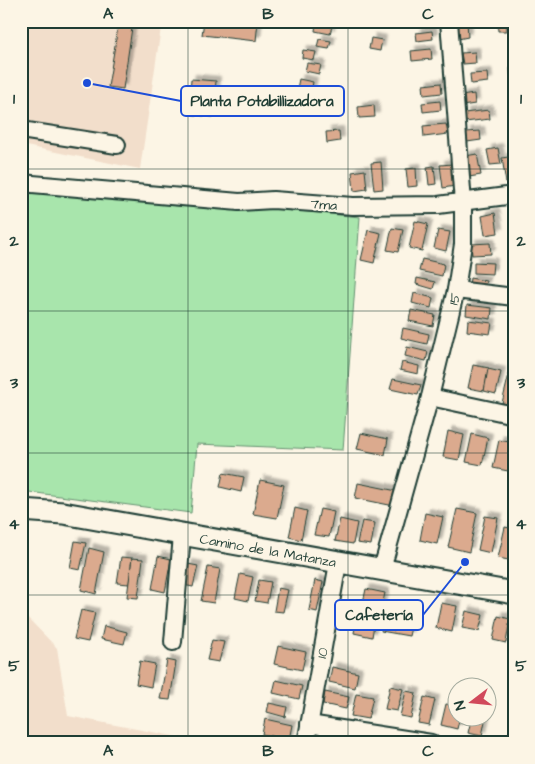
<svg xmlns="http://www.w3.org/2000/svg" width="535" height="764" viewBox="0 0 535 764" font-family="'Architects Daughter',sans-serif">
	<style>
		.built { fill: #f2decb }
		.green { fill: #a8e5ac; stroke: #649170 }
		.building { fill: #dbaa8e; stroke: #1f3d34; filter: url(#shadow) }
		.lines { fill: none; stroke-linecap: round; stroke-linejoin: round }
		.minor-casing { stroke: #1f3d34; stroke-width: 20 }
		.major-casing { stroke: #1f3d34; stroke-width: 25 }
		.minor { stroke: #fcf5e5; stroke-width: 16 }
		.major { stroke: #fcf5e5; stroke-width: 21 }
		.grid { fill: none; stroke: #1f3d34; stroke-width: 1; stroke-opacity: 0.55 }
		.labels { text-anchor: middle; stroke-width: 4.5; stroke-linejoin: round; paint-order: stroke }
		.street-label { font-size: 14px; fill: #1f3d34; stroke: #fcf5e5 }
		.leader { fill: none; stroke: #1d4ed8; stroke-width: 2 }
		.callout-dot { fill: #1d4ed8; stroke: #fcf5e5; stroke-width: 2 }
		.callout { fill: #fcf5e5; stroke: #1d4ed8; stroke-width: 2 }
		.callout-label { font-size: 15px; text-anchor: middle; font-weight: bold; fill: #1f3d34 }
		.neatline { fill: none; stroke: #1f3d34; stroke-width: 2 }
		.grid-label { font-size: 16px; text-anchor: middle; font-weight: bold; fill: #1f3d34 }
	</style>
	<defs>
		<filter id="shadow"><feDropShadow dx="4.5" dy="-4.5" stdDeviation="1" flood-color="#0004"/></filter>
	</defs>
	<rect width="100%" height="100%" fill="#fcf5e5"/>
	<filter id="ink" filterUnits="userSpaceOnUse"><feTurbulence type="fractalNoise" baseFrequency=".02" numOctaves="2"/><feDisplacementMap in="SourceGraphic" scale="10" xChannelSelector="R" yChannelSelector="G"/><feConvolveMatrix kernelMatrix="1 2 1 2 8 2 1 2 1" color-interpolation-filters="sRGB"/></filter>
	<g filter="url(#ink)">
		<g class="built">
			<polygon points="21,21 162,21 140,169 21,145"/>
			<polygon points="21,611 57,648 68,716 189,739 188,743 21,743"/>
		</g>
		<polygon class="green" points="21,191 134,195 360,217 343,450 197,444 191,513 21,491"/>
		<g class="building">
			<polygon points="119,21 133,21 123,89 108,87"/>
			<polygon points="204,21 258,21 256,41 202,35"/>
			<polygon points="456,21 467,21 468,37 458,39"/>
			<polygon points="479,21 489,21 489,25 480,25"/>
			<polygon points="497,21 506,21 507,31 498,31"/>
			<polygon points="509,21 514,21 514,49 512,49"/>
			<polygon points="316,23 332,26 330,34 315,31"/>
			<polygon points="432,31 433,39 417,41 416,33"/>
			<polygon points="371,38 382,40 380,51 369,49"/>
			<polygon points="319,39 331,41 329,49 317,47"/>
			<polygon points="431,49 432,59 412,61 411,51"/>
			<polygon points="303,50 316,52 314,60 302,58"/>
			<polygon points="475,52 476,63 463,64 461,53"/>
			<polygon points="307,63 321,65 319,74 305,71"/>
			<polygon points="510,68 514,68 514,85 511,85"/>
			<polygon points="487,73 488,82 471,84 470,74"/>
			<polygon points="191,79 216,81 213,117 188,114"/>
			<polygon points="299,79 313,82 311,92 297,89"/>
			<polygon points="441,83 442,93 424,95 423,85"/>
			<polygon points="474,94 475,104 462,106 461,96"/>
			<polygon points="440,101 441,110 423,112 422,103"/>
			<polygon points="374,105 375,117 359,118 358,107"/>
			<polygon points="489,110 490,119 465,122 464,113"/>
			<polygon points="446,124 448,134 424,137 423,126"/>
			<polygon points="339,131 340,141 327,143 326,132"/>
			<polygon points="480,131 481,140 467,142 466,132"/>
			<polygon points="498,148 501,164 490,165 487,150"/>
			<polygon points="477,154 481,175 469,177 465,156"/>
			<polygon points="514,156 514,182 506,183 502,158"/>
			<polygon points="381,162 383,189 374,190 371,163"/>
			<polygon points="453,164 455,186 443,188 440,165"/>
			<polygon points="434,166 436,184 429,185 427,167"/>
			<polygon points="416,168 417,186 408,187 406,169"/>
			<polygon points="365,170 367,189 354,191 352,172"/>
			<polygon points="495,213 498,233 485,235 482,216"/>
			<polygon points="415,221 428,224 422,251 409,248"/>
			<polygon points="392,228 403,230 398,252 387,250"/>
			<polygon points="368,230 381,233 374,263 361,260"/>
			<polygon points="438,230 450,232 446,251 434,248"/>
			<polygon points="490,243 491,254 472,255 471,244"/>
			<polygon points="514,258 514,288 513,288 511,259"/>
			<polygon points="422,259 444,264 442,276 419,271"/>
			<polygon points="474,262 493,263 492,274 474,273"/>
			<polygon points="417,278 435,282 433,289 416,284"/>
			<polygon points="470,278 486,281 485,287 469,285"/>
			<polygon points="414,293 433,298 431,308 412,303"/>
			<polygon points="467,305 492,308 491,319 466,315"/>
			<polygon points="411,310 435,315 433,326 409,321"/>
			<polygon points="468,320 492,323 490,334 467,331"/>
			<polygon points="403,328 429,334 427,344 401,338"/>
			<polygon points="407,347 428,352 426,361 405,356"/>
			<polygon points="402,362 419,366 418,374 400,370"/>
			<polygon points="473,365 489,368 484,391 468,388"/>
			<polygon points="488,369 501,372 496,394 484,391"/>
			<polygon points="509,374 514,375 514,405 502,403"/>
			<polygon points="393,379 421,385 418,395 390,389"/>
			<polygon points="448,431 464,435 459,460 443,457"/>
			<polygon points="361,433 388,439 385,455 357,449"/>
			<polygon points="472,434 488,438 482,465 466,462"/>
			<polygon points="499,440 514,443 508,471 493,468"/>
			<polygon points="223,473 244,477 241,492 220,487"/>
			<polygon points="260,480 284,485 277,518 253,514"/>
			<polygon points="358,483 397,491 394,506 355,498"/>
			<polygon points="295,508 307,511 301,540 289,537"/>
			<polygon points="320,509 334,512 329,537 314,535"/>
			<polygon points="457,509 477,513 469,552 448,547"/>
			<polygon points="425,513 443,517 437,544 420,540"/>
			<polygon points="485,516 498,518 491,553 478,550"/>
			<polygon points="340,519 357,523 353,544 335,541"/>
			<polygon points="362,521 375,523 371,545 357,543"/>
			<polygon points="505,527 514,529 514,561 498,558"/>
			<polygon points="75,541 86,543 80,570 70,568"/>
			<polygon points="89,548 104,552 96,594 81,590"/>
			<polygon points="158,556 171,559 165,592 152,589"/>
			<polygon points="121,557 132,558 129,584 117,583"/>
			<polygon points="132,558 143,559 138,598 127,597"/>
			<polygon points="188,564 198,566 193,587 183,585"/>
			<polygon points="208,567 220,569 214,603 201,601"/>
			<polygon points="240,574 253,577 248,601 235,598"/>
			<polygon points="259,580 271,582 267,603 255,601"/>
			<polygon points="315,580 323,582 317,612 309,610"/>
			<polygon points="278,588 288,590 283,612 274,611"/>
			<polygon points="366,589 385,593 379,620 360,616"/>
			<polygon points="441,603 457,606 452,632 436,628"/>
			<polygon points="81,610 95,613 88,642 74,639"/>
			<polygon points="466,611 483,615 479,631 462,628"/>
			<polygon points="498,616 510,619 506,643 493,640"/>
			<polygon points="384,617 412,623 409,636 381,631"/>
			<polygon points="356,622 374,625 372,637 354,633"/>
			<polygon points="104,626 127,632 124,644 101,639"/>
			<polygon points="212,640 224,642 219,662 207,660"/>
			<polygon points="278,646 306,652 302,670 274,664"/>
			<polygon points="167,660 176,662 170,700 160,699"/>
			<polygon points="140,661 155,664 151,687 136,684"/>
			<polygon points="332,667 358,673 355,688 329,682"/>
			<polygon points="276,680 302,686 299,699 273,693"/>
			<polygon points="390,686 403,689 397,711 385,709"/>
			<polygon points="406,691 416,693 411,718 400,716"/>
			<polygon points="325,692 349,697 346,709 323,704"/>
			<polygon points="356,694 373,697 368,719 351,716"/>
			<polygon points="424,697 435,700 429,725 418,723"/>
			<polygon points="269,703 287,707 285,717 267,712"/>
			<polygon points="446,704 458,706 458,716 460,716 457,729 441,725"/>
			<polygon points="514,711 514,739 508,737"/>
			<polygon points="472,716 486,716 482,736 468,733"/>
			<polygon points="265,719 292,725 289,740 262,734"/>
		</g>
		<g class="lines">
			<g class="minor-casing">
				<g id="minor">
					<polyline points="21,130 117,145"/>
					<polyline points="21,183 239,202 273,200 353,206 438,205 514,195"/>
					<polyline points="456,290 514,297"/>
					<polyline points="430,397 514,415"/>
					<polyline points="382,569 430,397 456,290 463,244 463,203 449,21"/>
					<polyline points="173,642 182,535"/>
					<polyline points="309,724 431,743"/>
					<polyline points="306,743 338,563"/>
				</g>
			</g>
			<g class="major-casing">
				<polyline id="major" points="21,510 63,513 514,593"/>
			</g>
			<use href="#minor" class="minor"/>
			<use href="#major" class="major"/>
		</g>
	</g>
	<path class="grid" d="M188 21V743M348 21V743M21 169H514M21 311H514M21 453H514M21 595H514"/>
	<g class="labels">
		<g class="street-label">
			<text transform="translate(324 204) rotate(4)" y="5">7ma</text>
			<text transform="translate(454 299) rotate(-77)" y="5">15</text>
			<text transform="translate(268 550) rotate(10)" y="5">Camino de la Matanza</text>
			<text transform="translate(322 653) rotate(-80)" y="5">10</text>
		</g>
	</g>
	<path class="leader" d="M87 83L181 101M465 562L423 615"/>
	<g class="callout-dot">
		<circle cx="87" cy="83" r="5"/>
		<circle cx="465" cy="562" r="5"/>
	</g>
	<g class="callout">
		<rect x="181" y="86" width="163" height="30" rx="5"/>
		<rect x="335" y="600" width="88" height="30" rx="5"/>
	</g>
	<g class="callout-label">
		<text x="262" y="106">Planta Potabillizadora</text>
		<text x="379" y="620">Cafetería</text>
	</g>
	<rect width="535" height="764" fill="none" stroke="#fcf5e5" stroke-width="55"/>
	<g transform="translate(472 702) rotate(254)"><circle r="24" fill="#fcf5e5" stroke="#a4ab9e"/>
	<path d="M0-4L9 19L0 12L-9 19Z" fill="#d1495b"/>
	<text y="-8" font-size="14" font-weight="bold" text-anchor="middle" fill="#1f3d34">N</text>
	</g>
	<rect x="28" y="28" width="480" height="708" class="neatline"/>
	<g class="grid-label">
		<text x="108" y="19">A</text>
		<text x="268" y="19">B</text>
		<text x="428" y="19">C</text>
		<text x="14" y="104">1</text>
		<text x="521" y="104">1</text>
		<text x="14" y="246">2</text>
		<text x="521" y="246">2</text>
		<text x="14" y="388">3</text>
		<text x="521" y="388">3</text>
		<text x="14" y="529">4</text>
		<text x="521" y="529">4</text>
		<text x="14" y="671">5</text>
		<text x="521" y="671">5</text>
		<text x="108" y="756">A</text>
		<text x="268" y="756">B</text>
		<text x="428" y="756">C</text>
	</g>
</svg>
